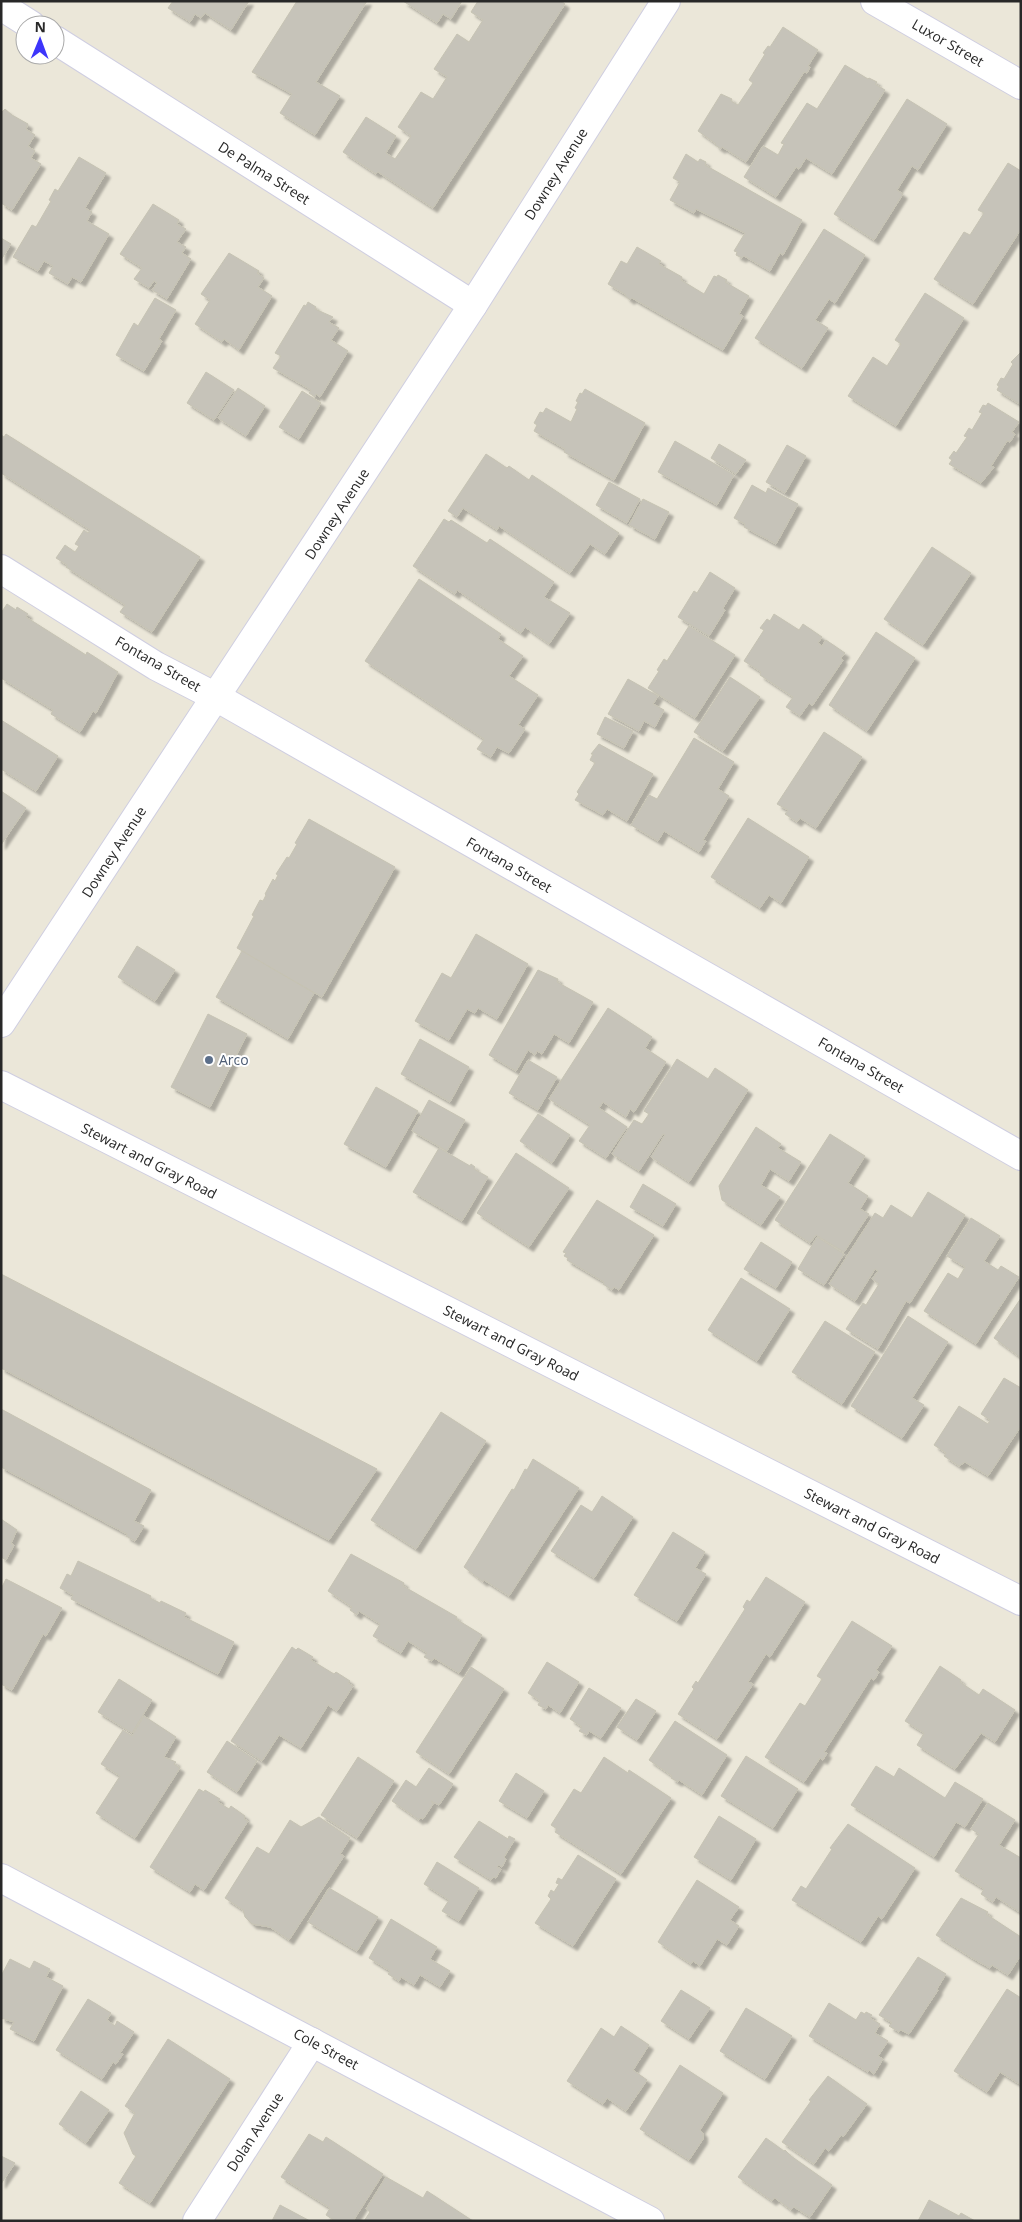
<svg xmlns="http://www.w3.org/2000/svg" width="1022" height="2222" viewBox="0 0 1022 2222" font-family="'Open Sans',sans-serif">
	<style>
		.building { fill: #c6c3b9; stroke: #c6c3b3; filter: url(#shadow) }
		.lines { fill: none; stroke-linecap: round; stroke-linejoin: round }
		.street-casing { stroke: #cfcee1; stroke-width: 30 }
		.secondary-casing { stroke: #cfcee1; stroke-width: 30 }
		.street { stroke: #fff; stroke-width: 28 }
		.secondary { stroke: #fff; stroke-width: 28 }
		.service-dot { fill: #5c6f8a; stroke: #fff; stroke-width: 2 }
		.labels { text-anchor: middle; stroke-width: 4; stroke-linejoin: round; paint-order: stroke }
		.street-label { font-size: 14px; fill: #282828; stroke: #fff }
		.service-label { font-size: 14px; fill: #4e5e75; stroke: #fff; text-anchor: start }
	</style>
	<defs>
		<filter id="shadow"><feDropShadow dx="4.5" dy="4.5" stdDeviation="1" flood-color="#0004"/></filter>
	</defs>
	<rect width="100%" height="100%" fill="#ebe7d9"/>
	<g class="building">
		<polygon points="173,1 249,1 231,30 205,13 201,18 195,14 190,22 168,8"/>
		<polygon points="297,1 367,1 316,82 340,96 315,135 280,113 292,94 252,72"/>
		<polygon points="403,1 462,1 451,19 443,14 437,23"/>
		<polygon points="478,1 561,1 565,4 433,208 378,172 376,174 343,152 366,117 396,136 386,153 395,159 411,136 398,127 421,92 433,99 447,77 434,69 457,34 469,42 483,20 471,12"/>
		<polygon points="783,27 818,50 808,66 810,67 807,73 804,72 746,162 722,147 721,149 715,145 716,144 698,131 721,94 732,99 731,101 738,105 753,83 749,80 765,54 763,53 768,46 770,47"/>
		<polygon points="845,65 868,79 869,78 877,82 875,84 885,90 832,174 806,158 799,169 796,167 776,197 744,177 763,146 778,155 784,144 781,143 807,103 817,109"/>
		<polygon points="907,99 947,124 918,170 912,166 897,190 903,194 874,240 834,214"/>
		<polygon points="5,109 12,115 28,124 26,129 35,135 28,146 35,151 31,158 41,164 12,210 1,203 1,113"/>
		<polygon points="686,154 698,162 700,159 706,162 705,165 802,220 783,255 780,253 770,271 744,256 742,258 736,255 737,252 734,251 745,233 696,209 694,213 670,200 680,182 673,178"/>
		<polygon points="79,157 106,173 85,208 92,212 87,221 109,234 81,282 72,277 68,284 49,273 53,266 44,261 38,271 13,257 32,225 36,227 51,201 49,200 55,189 58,191"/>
		<polygon points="1008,163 1021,171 1021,229 973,304 934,279 964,232 970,235 984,213 978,210"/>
		<polygon points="153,204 179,220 177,224 186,229 177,242 186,247 182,253 191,259 167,299 152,290 157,283 154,281 149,288 134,279 142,268 120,254"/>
		<polygon points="824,229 865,255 835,303 829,299 815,320 828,328 802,368 755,338"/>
		<polygon points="1,238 11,244 1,260"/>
		<polygon points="637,247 661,261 659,264 682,277 681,280 704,294 714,276 717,277 718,275 727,280 725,282 749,296 739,314 743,316 723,350 632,298 630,300 625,296 626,295 608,284 621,261 627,264"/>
		<polygon points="229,253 259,271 257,273 264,278 258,287 272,296 239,350 224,339 222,342 195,324 210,300 201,294"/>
		<polygon points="925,293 964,318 896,426 848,396 873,357 887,366 901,344 895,340"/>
		<polygon points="155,298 176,310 159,339 162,341 144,371 116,355 134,323 138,326"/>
		<polygon points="308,302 316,307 315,309 333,317 329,322 339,328 331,340 348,351 320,397 316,394 315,397 309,393 311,390 273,368 281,356 275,353 304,305 306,306"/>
		<polygon points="1021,352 1021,405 997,390 999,386 997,385 1001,378 1004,379 1013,364 1011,362"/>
		<polygon points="206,372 234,390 214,420 187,403"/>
		<polygon points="238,388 265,406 246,436 218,418"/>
		<polygon points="585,389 645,423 614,480 564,452 565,449 534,431 537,425 534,423 540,412 543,413 546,408 571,422 577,409 575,408 578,402 576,401 580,393 582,394"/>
		<polygon points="302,391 321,403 299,439 279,427"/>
		<polygon points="988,403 1019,422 1012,432 1015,434 1010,442 1007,441 991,466 994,467 981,483 949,464 952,460 949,458 954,451 956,453 967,437 964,436 969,428 972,430 982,413 979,412 983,405 986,406"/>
		<polygon points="6,434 200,557 152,632 120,612 125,605 66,567 67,565 56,558 65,545 75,552 79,546 75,544 84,530 88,533 90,530 1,473 1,435 4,437"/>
		<polygon points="675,441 734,475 717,505 658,472"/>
		<polygon points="719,444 746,460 736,474 711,458"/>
		<polygon points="787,445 806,456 785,493 766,482"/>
		<polygon points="486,454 507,468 509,466 529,480 532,475 619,533 605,554 590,544 570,573 499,526 497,530 463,508 457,517 448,511"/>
		<polygon points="609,482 640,499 627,523 596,505"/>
		<polygon points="752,485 766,493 768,488 798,504 776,544 744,527 745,524 734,518"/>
		<polygon points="643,499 669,512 655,539 629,525"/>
		<polygon points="444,519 449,522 451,520 487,543 490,539 554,582 544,597 570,613 549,644 525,627 521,633 457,590 455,594 413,566"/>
		<polygon points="932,547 971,573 923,645 884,619"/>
		<polygon points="710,572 735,588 723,608 725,610 709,636 678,617 694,591 697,593"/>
		<polygon points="419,579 501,634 498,639 523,656 509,676 538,695 518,725 525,729 509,753 497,747 491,757 477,749 484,739 365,661"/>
		<polygon points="7,604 16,610 17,607 28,614 26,617 86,655 87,652 118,672 96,713 93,711 80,732 51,714 53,710 1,678 1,613"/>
		<polygon points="774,614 799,630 803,624 822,637 818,643 822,646 826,640 845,653 841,658 843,660 812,706 809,703 800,716 786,707 793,697 760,675 761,672 744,661 764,630 760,628 767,619 770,621"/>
		<polygon points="689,626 735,655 695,718 648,688 659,671 657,670 664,659 667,661"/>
		<polygon points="876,632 915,658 867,731 829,705"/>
		<polygon points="730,677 760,697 723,751 694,732"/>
		<polygon points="628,679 658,696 653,704 664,710 655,727 644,721 639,731 608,714"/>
		<polygon points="605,717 633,731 624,748 597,734"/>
		<polygon points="1,720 58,756 36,791 1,769"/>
		<polygon points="824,732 862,757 816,828 800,818 797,822 785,814 788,810 777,804"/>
		<polygon points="694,738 734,762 718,789 729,796 703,840 706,841 699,852 664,831 658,841 631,825 649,795 657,799"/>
		<polygon points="599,744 653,774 627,821 607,809 603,815 575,800 579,794 577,792 595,763 590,760 593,754 591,754"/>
		<polygon points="1,791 26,808 1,845"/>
		<polygon points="748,818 809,857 781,903 769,895 760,908 711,877"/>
		<polygon points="309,819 395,867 322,997 237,948 254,916 252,915 260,900 263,901 266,895 265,894 273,879 275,881 278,875 276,874 287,857 289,858 297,844 295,843"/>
		<polygon points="476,934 528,964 497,1019 478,1008 475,1013 467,1009 449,1040 415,1021 442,973 451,978"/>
		<polygon points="137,946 175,970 155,1001 118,977"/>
		<polygon points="242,951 314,993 288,1039 216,997"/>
		<polygon points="538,970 558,979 557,982 593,1002 569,1043 554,1034 542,1054 537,1051 535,1055 528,1050 516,1071 489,1055"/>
		<polygon points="608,1008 652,1037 645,1048 666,1062 634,1112 630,1109 626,1117 603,1102 599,1108 627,1127 606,1158 579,1141 590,1125 549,1099"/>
		<polygon points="208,1014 247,1034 210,1107 171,1087"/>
		<polygon points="420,1039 469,1067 450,1102 401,1074"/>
		<polygon points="677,1059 708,1079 715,1068 748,1090 689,1182 651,1157 665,1135 663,1134 639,1171 612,1154 634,1120 642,1124 649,1114 644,1111"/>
		<polygon points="528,1060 557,1077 538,1110 509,1093"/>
		<polygon points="376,1087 418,1111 386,1167 344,1144"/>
		<polygon points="429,1100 465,1120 447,1151 412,1131"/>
		<polygon points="538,1114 570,1135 552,1163 520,1141"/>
		<polygon points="756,1127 781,1144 778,1148 801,1162 789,1181 770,1169 761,1185 780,1197 761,1225 722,1200 719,1186"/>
		<polygon points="830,1134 865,1156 848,1183 868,1196 860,1209 869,1214 844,1252 816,1235 810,1243 775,1220"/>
		<polygon points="439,1148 470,1166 471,1164 475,1167 474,1169 488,1177 462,1221 413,1192"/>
		<polygon points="516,1153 569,1188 529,1247 477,1213"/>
		<polygon points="643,1184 676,1204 663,1226 630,1207"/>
		<polygon points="928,1192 965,1215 910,1303 906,1301 878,1349 846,1329 863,1303 866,1305 879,1284 872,1279 878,1271 875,1269 855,1301 829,1284 875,1213 883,1218 891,1205 912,1218"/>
		<polygon points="597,1200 654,1235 619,1290 614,1287 612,1290 603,1284 604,1282 567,1260 568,1258 564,1256 566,1253 563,1252"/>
		<polygon points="971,1218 1000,1236 984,1261 998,1270 1001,1266 1019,1277 976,1344 924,1311 948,1273 958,1279 965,1267 947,1256"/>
		<polygon points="817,1237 844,1254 824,1285 798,1269"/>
		<polygon points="761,1242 792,1262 776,1288 744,1269"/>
		<polygon points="1,1274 377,1469 329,1540 1,1368"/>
		<polygon points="741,1278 790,1309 757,1361 708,1330"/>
		<polygon points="1021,1298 1021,1358 994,1338"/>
		<polygon points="908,1316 948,1342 912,1398 924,1405 902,1438 851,1406"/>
		<polygon points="825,1321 875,1352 842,1404 792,1372"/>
		<polygon points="1004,1378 1021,1388 1021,1426 988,1476 965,1462 959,1466 944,1456 946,1453 934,1445 959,1406 988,1424 990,1420 981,1414"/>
		<polygon points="1,1409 151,1490 134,1521 144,1526 135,1541 126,1536 127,1534 1,1467"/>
		<polygon points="441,1412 486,1441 416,1549 371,1520"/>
		<polygon points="533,1459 579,1488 509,1596 484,1580 483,1582 464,1567 512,1489 514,1490 525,1469 527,1470"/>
		<polygon points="602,1496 633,1517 594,1578 551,1551 581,1505 592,1512"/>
		<polygon points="1,1519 17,1530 11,1543 14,1545 6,1560 1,1557"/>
		<polygon points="673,1532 705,1552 695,1568 706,1574 677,1621 634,1595"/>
		<polygon points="351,1554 404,1583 403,1586 457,1617 456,1619 482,1635 459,1673 434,1658 432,1661 424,1657 427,1653 408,1641 401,1653 373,1636 380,1624 359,1611 357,1615 350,1610 352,1607 328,1591"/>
		<polygon points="78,1561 151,1596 150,1598 160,1603 161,1601 186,1613 184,1617 234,1642 218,1674 71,1599 73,1595 60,1588 67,1574 71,1576"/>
		<polygon points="766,1577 805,1602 770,1657 766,1654 748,1682 753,1684 717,1739 678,1714 694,1689 692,1687 696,1681 698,1683 745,1609 743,1607 747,1600 750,1602"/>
		<polygon points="6,1579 62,1608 46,1636 43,1634 12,1690 1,1684 1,1589"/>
		<polygon points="852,1621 892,1646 876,1670 879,1672 874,1680 871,1678 824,1752 827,1753 823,1760 820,1758 804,1782 765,1757 800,1703 805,1706 822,1679 817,1676"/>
		<polygon points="292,1647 296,1650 298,1648 313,1657 311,1660 334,1674 336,1672 350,1681 348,1683 353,1686 337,1711 328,1705 301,1748 279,1735 262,1761 231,1741"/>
		<polygon points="547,1662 579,1682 560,1713 548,1705 546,1709 538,1705 540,1701 528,1693"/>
		<polygon points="940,1666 961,1680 960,1682 979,1695 983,1689 1015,1710 995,1742 981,1733 955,1769 917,1745 924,1733 905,1721"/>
		<polygon points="471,1667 504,1689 449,1774 416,1752"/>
		<polygon points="119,1679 152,1700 132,1733 98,1712"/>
		<polygon points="589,1688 621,1708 601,1738 589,1731 587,1735 579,1731 582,1727 570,1719"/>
		<polygon points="636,1699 656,1711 637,1740 617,1727"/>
		<polygon points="144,1716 176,1737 164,1757 176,1762 174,1764 180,1768 135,1838 96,1813 120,1776 101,1764 123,1730 132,1736"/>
		<polygon points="675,1721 727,1755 702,1795 679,1780 678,1782 671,1778 672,1776 649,1760"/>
		<polygon points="227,1741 257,1761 237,1792 207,1772"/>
		<polygon points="746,1756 798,1789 773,1828 721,1796"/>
		<polygon points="358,1757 394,1781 357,1838 321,1815"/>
		<polygon points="604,1757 628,1773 629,1770 671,1798 621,1874 555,1832 557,1829 551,1825 574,1789 581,1793"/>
		<polygon points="876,1766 894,1777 899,1768 945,1798 955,1782 983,1799 965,1827 956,1822 934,1857 851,1805"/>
		<polygon points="429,1768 453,1784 439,1805 431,1801 433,1804 423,1819 420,1818 419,1820 392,1801 406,1780 416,1787"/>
		<polygon points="516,1773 544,1791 527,1818 499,1801"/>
		<polygon points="199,1789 204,1792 205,1790 220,1799 218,1802 229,1809 231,1806 245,1816 244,1819 248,1821 204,1890 195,1884 190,1892 150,1867"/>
		<polygon points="988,1803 1015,1820 999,1845 1021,1858 1021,1913 996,1897 993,1902 981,1894 984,1889 955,1871 979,1834 971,1829"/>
		<polygon points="719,1816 756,1839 731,1880 694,1857"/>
		<polygon points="319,1817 350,1838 340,1854 344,1856 289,1940 270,1927 252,1924 245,1917 243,1910 225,1898 257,1847 269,1854 290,1820 301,1827"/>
		<polygon points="479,1821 508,1839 509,1836 515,1839 504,1857 506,1859 502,1867 499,1865 497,1867 501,1869 496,1878 493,1877 491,1880 454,1857"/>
		<polygon points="848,1824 915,1868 882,1919 878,1916 861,1942 792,1900 801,1886 806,1889 832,1849 830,1848"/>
		<polygon points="578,1855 616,1879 573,1946 535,1923 551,1899 548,1896 551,1890 554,1892 559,1884 556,1883 558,1878 562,1880"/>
		<polygon points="437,1862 479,1888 459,1921 442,1911 449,1900 424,1884"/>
		<polygon points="697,1880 739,1907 730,1920 739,1926 727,1945 717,1939 700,1966 693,1961 691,1964 658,1942"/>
		<polygon points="329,1888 378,1917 357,1951 308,1922"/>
		<polygon points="961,1898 988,1912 986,1914 1021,1937 1021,1955 1008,1975 992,1965 990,1968 972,1958 936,1935"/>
		<polygon points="391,1919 437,1947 430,1959 450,1971 440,1987 420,1975 414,1985 401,1977 399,1981 388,1974 390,1971 369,1958"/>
		<polygon points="918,1957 946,1974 937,1989 938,1990 909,2034 901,2030 899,2032 889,2026 892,2023 879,2015"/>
		<polygon points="10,1959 30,1969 34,1961 50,1969 46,1977 63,1986 34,2041 10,2029 14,2022 1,2018 1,1976"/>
		<polygon points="1007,1989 1021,1998 1021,2085 1000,2072 987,2092 954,2071"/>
		<polygon points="681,1990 710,2008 689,2039 661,2021"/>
		<polygon points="88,1999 111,2013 107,2020 115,2026 117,2021 134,2032 120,2053 123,2054 116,2064 113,2062 102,2079 56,2050"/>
		<polygon points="829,2003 856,2020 861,2012 865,2014 866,2012 872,2015 870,2018 880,2024 875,2033 888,2041 878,2056 883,2059 874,2074 869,2070 868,2072 809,2036"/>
		<polygon points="746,2008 792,2036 765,2079 720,2051"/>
		<polygon points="621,2026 649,2045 633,2070 647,2080 626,2111 607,2098 603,2104 567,2081 601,2028 614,2037"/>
		<polygon points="168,2039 230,2079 150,2203 119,2183 136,2156 133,2154 124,2133 135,2113 125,2106"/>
		<polygon points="680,2065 723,2093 700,2130 703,2133 703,2139 689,2160 640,2129"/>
		<polygon points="828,2076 867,2104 843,2137 841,2135 829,2151 825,2148 814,2164 782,2142 811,2101 809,2100"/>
		<polygon points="81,2091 109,2110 86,2143 59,2124"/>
		<polygon points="309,2134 323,2142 326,2137 383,2174 353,2221 335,2221 326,2215 330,2208 281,2177"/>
		<polygon points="766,2138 784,2151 785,2150 791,2156 832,2185 810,2217 794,2207 791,2210 775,2198 772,2201 738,2177"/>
		<polygon points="1,2156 15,2163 1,2184"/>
		<polygon points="386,2177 423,2198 427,2191 473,2221 364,2221 370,2212 366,2209"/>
		<polygon points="929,2200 959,2216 961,2213 975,2221 918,2221"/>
		<polygon points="280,2205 310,2221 272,2221"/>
	</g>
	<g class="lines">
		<g class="street-casing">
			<g id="street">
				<polyline points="875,1 1021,85"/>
				<polyline points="1,6 31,25"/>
				<polyline points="55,40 473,305"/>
				<polyline points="1,569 156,666 216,697 1021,1156"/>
				<polyline points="1,1878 650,2221"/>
				<polyline points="197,2221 312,2042"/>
			</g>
		</g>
		<g class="secondary-casing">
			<g id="secondary">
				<polyline points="1,1023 473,305 666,1"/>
				<polyline points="1,1085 1021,1601"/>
			</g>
		</g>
		<use href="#street" class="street"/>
		<use href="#secondary" class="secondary"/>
	</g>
	<circle class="service-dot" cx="209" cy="1060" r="5"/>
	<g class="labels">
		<g class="street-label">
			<text transform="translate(948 43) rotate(30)" y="5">Luxor Street</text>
			<text transform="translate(264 173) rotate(32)" y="5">De Palma Street</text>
			<text transform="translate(556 174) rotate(-58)" y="5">Downey Avenue</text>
			<text transform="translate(337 514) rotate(-57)" y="5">Downey Avenue</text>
			<text transform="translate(158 664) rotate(30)" y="5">Fontana Street</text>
			<text transform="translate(114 852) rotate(-57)" y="5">Downey Avenue</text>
			<text transform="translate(509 865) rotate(30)" y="5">Fontana Street</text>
			<text transform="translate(861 1065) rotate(30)" y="5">Fontana Street</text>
			<text transform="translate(149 1161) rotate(27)" y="5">Stewart and Gray Road</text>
			<text transform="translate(511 1343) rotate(27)" y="5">Stewart and Gray Road</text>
			<text transform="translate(872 1526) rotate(27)" y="5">Stewart and Gray Road</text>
			<text transform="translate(326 2049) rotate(28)" y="5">Cole Street</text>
			<text transform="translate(255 2132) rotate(-57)" y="5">Dolan Avenue</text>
		</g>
		<g class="service-label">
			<text x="219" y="1065">Arco</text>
		</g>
	</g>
	<rect width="1022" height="2222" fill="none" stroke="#282828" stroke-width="5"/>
	<g transform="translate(40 40) rotate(1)"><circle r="24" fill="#ffffff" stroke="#a9a9a9"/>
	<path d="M0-4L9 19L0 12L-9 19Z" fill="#3d35fb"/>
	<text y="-8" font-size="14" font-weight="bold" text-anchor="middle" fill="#282828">N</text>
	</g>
</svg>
